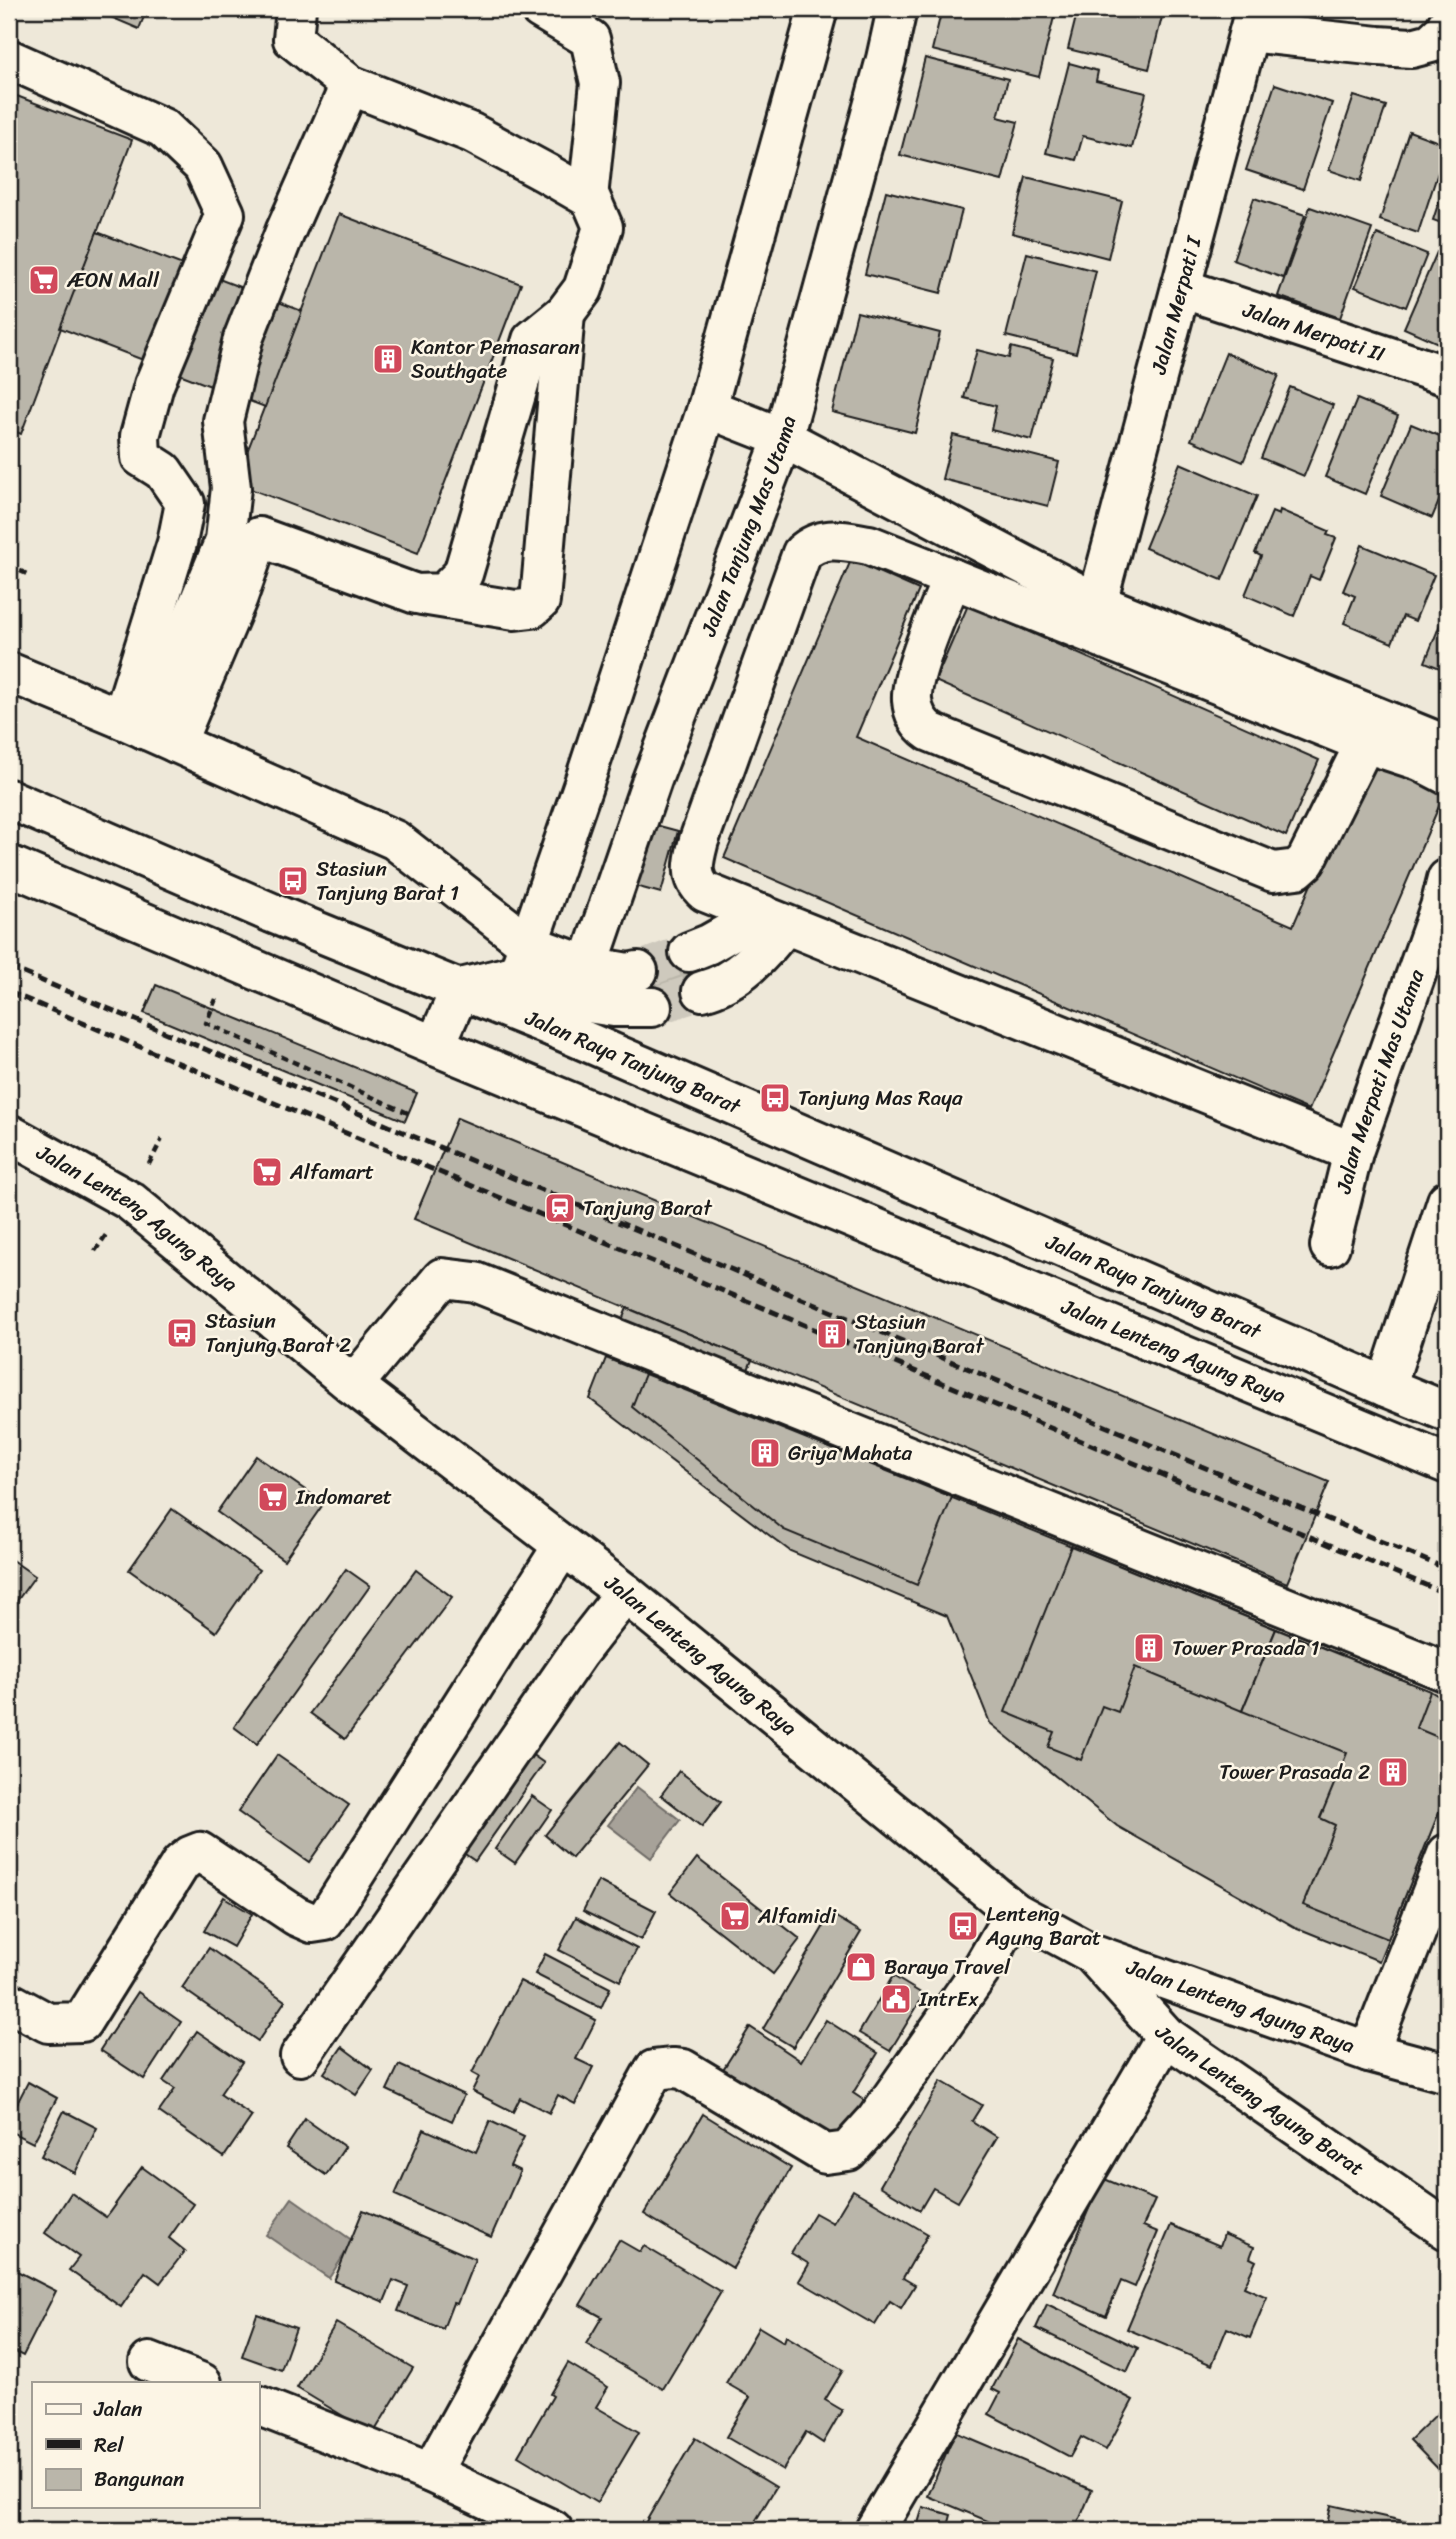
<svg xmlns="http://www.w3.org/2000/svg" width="1456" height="2539" viewBox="0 0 1456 2539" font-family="Sriracha,sans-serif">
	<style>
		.water { fill: #a7a299; stroke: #6f6c67; stroke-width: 2 }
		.building { fill: #bab6aa; stroke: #1c1c1c; stroke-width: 2 }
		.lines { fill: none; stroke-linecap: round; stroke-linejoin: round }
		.minor-tunnel { stroke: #cec9bd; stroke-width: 38; stroke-dasharray: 38 19; stroke-linecap: butt }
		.minor-casing { stroke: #1c1c1c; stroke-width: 44 }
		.major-casing { stroke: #1c1c1c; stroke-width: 44 }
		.path { stroke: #1c1c1c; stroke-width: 4.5; stroke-dasharray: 7 5; stroke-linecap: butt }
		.minor { stroke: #fcf5e5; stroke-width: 38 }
		.major { stroke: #fcf5e5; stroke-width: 38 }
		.rail { stroke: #1c1c1c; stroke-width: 5; stroke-dasharray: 10 5; stroke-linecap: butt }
		.labels { text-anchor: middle; stroke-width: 5; stroke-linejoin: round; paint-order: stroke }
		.poi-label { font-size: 21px; fill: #1c1c1c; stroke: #fcf5e5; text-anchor: start }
		.street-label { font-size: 21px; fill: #1c1c1c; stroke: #fcf5e5 }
	</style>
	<rect width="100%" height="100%" fill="#eee8d9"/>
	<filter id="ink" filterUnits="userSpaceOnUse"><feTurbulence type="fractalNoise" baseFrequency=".0143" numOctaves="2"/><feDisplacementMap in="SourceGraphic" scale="14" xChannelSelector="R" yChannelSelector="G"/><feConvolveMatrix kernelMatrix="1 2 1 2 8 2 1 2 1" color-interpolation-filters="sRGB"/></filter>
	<g filter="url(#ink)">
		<g class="water">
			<polygon points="637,1787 680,1820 651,1858 608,1825"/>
			<polygon points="292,2198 353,2241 329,2278 266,2235"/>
		</g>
		<g class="building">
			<polygon points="92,9 147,9 139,29"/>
			<polygon points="942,9 1056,9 1039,77 932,50"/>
			<polygon points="1078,9 1164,9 1149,69 1068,49"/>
			<polygon points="925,58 1008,79 998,117 1018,122 1002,181 900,155"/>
			<polygon points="1069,63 1098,71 1096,81 1146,93 1132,148 1083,136 1076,160 1046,153"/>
			<polygon points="1275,84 1332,103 1303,189 1246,170"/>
			<polygon points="9,93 132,140 21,434 9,429"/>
			<polygon points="1354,96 1386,106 1361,181 1329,170"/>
			<polygon points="1409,131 1447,145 1418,233 1380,220"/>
			<polygon points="1026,177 1122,201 1108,258 1012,233"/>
			<polygon points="1443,189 1447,190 1447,225 1433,220"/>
			<polygon points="886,191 962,210 941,293 865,274"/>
			<polygon points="1254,198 1305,215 1283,278 1233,260"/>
			<polygon points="1310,207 1372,229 1340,318 1278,296"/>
			<polygon points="339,214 521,284 418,553 235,483"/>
			<polygon points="97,232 302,311 265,407 60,328"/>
			<polygon points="1377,234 1427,254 1406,307 1355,287"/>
			<polygon points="1437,252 1447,257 1447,347 1404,328"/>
			<polygon points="1027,253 1096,271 1076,353 1006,336"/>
			<polygon points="857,312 940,333 915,433 832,412"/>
			<polygon points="1011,347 1053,358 1032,440 991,430 996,406 964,398 977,350 1009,358"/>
			<polygon points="1226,353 1279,375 1243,462 1191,440"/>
			<polygon points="1290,387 1333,405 1304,476 1261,458"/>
			<polygon points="1357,399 1398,416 1365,494 1325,477"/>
			<polygon points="1411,424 1447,439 1447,482 1432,518 1381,496"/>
			<polygon points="953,435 1059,462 1048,506 942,479"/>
			<polygon points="1180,463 1257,496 1222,580 1145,548"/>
			<polygon points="1280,510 1329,531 1327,535 1336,538 1319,580 1310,576 1294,616 1245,595 1261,556 1255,553 1272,512 1279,515"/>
			<polygon points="1447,523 1447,547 1439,544"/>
			<polygon points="1362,545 1434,575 1415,621 1403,616 1392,643 1344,623 1355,596 1343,591"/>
			<polygon points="851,560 919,590 856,737 1293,926 1367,755 1446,790 1309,1110 724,858"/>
			<polygon points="968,605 1319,760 1286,836 935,681"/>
			<polygon points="1447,607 1447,671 1425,662"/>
			<polygon points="652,824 678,831 661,893 635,886"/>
			<polygon points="685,937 706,1004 656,1020 634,954"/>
			<polygon points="156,985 417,1093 405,1121 144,1013"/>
			<polygon points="457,1118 1329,1482 1287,1583 414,1219"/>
			<polygon points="627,1308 752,1360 732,1409 606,1358"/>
			<polygon points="606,1358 1430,1691 1447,1701 1447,1792 1379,1961 1295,1927 1117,1826 990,1723 947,1616 790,1551 590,1399"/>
			<polygon points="645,1374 952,1497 917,1585 784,1530 632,1407"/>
			<polygon points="256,1456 324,1503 284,1560 217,1512"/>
			<polygon points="172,1509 259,1570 216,1632 129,1570"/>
			<polygon points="1071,1546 1276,1629 1242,1711 1135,1667 1118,1712 1102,1706 1081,1760 1048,1747 1054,1732 1005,1712"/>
			<polygon points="9,1558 35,1576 9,1612"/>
			<polygon points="346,1569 370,1586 257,1744 234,1727"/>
			<polygon points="416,1570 452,1597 345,1739 310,1713"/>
			<polygon points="1276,1629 1430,1691 1416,1728 1447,1741 1447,1792 1388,1939 1303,1905 1335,1825 1320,1818 1347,1753 1242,1711"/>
			<polygon points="620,1742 648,1765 572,1858 545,1835"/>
			<polygon points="518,1745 544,1763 475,1861 449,1843"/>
			<polygon points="277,1755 349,1805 309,1862 238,1812"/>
			<polygon points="679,1771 721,1802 702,1827 661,1795"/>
			<polygon points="532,1796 552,1810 515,1863 495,1849"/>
			<polygon points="697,1858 800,1939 773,1974 670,1893"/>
			<polygon points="598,1881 656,1911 641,1940 583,1911"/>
			<polygon points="224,1897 252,1914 233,1947 204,1931"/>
			<polygon points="831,1914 861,1932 793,2047 763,2029"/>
			<polygon points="576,1917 637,1949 620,1981 559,1950"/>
			<polygon points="209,1948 285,2001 258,2041 182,1988"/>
			<polygon points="545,1954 610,1988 601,2008 535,1974"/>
			<polygon points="893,1976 924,1995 890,2051 859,2033"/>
			<polygon points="520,1981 596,2020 576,2059 593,2067 575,2104 558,2095 549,2113 520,2098 513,2112 472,2091 479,2077 472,2073"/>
			<polygon points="138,1992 181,2022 144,2079 100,2050"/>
			<polygon points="826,2020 878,2053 853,2093 868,2103 840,2146 722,2071 750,2027 801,2061"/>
			<polygon points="197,2031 242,2062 220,2094 252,2116 224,2157 159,2112 175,2089 163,2081"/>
			<polygon points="342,2047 373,2070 356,2095 324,2073"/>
			<polygon points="399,2065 464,2095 452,2121 387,2090"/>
			<polygon points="941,2081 982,2105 972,2121 997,2137 958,2202 933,2188 920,2210 880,2186"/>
			<polygon points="28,2082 57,2098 33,2143 9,2131 9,2119"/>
			<polygon points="64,2111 97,2128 75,2173 41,2156"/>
			<polygon points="703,2114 791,2168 733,2268 644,2214"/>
			<polygon points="305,2119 345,2147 326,2175 286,2148"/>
			<polygon points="490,2121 524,2137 510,2166 520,2171 491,2237 395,2195 424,2129 476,2152"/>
			<polygon points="142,2167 193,2204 169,2238 185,2251 160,2283 145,2272 121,2307 69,2270 79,2257 45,2233 71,2193 106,2217"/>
			<polygon points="1102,2178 1155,2200 1143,2226 1158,2232 1135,2287 1121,2281 1106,2316 1053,2293"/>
			<polygon points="853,2190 928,2234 903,2278 915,2285 901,2308 890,2301 875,2325 799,2281 809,2264 791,2253 815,2213 833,2223"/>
			<polygon points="363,2210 475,2259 457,2304 453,2303 443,2329 398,2311 408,2286 393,2280 384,2302 334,2281"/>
			<polygon points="1171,2225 1220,2246 1224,2234 1254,2247 1250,2258 1256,2261 1244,2287 1267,2297 1250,2338 1227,2328 1212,2365 1127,2329"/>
			<polygon points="619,2240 640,2252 644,2246 721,2292 663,2389 586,2344 602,2317 580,2305"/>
			<polygon points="13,2269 56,2291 23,2356 9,2349 9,2277"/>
			<polygon points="1047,2304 1138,2348 1127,2372 1036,2328"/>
			<polygon points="257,2314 296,2328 281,2370 242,2356"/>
			<polygon points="336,2323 413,2368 373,2434 297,2388"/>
			<polygon points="759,2327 784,2342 786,2336 843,2370 825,2400 842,2410 823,2443 806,2432 783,2470 726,2437 750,2397 726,2383"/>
			<polygon points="1018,2339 1133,2400 1106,2450 1081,2437 1070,2457 989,2414 1000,2393 992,2389"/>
			<polygon points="568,2363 608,2387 596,2407 639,2432 597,2503 518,2456 553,2396 550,2394"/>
			<polygon points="1447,2404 1447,2478 1410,2440"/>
			<polygon points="955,2432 1092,2490 1075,2530 1009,2530 928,2496"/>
			<polygon points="695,2438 776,2487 750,2530 641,2530"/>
			<polygon points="1331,2505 1408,2522 1406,2530 1326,2530"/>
			<polygon points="923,2507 951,2515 947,2530 916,2530"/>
		</g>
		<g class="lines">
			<g class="minor-tunnel">
				<polyline points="638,971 689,952"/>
				<polyline points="652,1007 702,991"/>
			</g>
			<g class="minor-casing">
				<g id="minor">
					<polyline points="296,9 293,39 350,85"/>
					<polyline points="540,9 590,39 600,83 588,197"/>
					<polyline points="1249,32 1378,46 1412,48 1431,43 1445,30 1447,25"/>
					<polyline points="9,59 163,128 203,166 225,214 154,385 140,436 141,457 163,471 185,503 177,543 122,719"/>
					<path id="s1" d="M1181 288 1447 376"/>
					<polyline points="707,408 783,438 1097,603 1436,741"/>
					<path d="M952 578C941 606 910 673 912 700 913 714 919 724 930 732L1273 872 1297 869 1306 861 1365 743"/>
					<polyline points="422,595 515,610 532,608 540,601 565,313"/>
					<path id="s2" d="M1097 603 1255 9"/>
					<polyline points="9,672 122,719 395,840 528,944 588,966 628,973 638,971"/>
					<polyline points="146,730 225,540 231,488 223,421 243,339 285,232 350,85 472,133 546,173 591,199 603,227 583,289 565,313 532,340 463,574 444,593 416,594 259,537 238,597 176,743"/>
					<polyline points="689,952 709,944 762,914"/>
					<polyline points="518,974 582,1002 614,1007 652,1007"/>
					<polyline points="461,988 518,974 583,786 707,408 818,9"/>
					<path d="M702 991C738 982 764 953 785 925"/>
					<path id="s3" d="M555 1028 588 966 652 780 783 438 886 59 897 9"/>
					<path d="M1353 1152 705 892C688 877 694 860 699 840L802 553C823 534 844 541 869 545L1365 743 1420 761 1447 775"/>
					<path id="s4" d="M1330 1246 1353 1152 1440 907 1447 879"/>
					<polyline points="353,1385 442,1278 475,1282 1447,1672"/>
					<polyline points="1386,1387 1447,1201"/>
					<polyline points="9,2002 48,2023 82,2022 181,1863 190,1856 200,1852 296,1916 312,1923 325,1921 562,1547"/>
					<polyline points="1369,2052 1447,1854"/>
					<polyline points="300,2056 578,1653 625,1593"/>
					<polyline points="149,2362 202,2383"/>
					<polyline points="257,2405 431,2473 553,2530"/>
					<polyline points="431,2473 654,2070 673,2068 683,2069 825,2154 848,2151 876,2120 983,1967 1015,1912"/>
					<polyline points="875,2530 1166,2036"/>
				</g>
			</g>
			<g class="major-casing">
				<g id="major">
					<path id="s5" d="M9 799 272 913 555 1028 1386 1387 1447 1412"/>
					<path id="s6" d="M9 865 435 1046 1447 1464"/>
					<polyline points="435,1046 461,988"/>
					<path id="s7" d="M9 1134 130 1201 353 1385 625 1593 1015 1912 1091 1953 1369 2052 1447 2073"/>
					<path id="s8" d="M1095 1957 1166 2036 1447 2230"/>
				</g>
			</g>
			<g class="path">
				<polyline points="9,566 27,574"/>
				<polyline points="216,999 206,1023 408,1113"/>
				<polyline points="149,1164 162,1139"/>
				<polyline points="95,1251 106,1235"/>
			</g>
			<use href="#minor" class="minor"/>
			<use href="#major" class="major"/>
			<g class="rail">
				<polyline points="9,967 1447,1569"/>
				<polyline points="9,992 1447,1594"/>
			</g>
		</g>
	</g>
	<defs>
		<g id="supermarket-square" transform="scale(1.575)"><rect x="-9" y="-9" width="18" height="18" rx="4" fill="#d1495b" stroke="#fcf5e5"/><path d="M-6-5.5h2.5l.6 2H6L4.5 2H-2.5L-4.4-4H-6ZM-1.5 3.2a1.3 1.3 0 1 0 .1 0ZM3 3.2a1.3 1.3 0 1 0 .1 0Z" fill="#fff"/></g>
		<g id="building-square" transform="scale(1.575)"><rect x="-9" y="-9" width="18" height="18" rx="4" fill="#d1495b" stroke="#fcf5e5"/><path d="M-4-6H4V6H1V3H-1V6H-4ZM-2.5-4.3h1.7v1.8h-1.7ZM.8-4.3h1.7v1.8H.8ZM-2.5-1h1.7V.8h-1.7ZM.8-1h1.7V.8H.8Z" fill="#fff"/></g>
		<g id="bus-square" transform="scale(1.575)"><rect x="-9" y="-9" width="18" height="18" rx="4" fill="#d1495b" stroke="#fcf5e5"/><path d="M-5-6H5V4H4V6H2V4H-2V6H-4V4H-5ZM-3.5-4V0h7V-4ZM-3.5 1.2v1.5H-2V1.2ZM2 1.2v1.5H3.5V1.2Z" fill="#fff"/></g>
		<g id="station-square" transform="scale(1.575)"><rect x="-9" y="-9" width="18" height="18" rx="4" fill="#d1495b" stroke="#fcf5e5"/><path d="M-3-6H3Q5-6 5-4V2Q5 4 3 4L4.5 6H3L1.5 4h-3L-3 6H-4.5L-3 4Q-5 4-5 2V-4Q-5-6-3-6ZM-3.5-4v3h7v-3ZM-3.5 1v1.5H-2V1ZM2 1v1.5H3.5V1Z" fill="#fff"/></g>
		<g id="shop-square" transform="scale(1.575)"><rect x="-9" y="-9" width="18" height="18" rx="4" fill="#d1495b" stroke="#fcf5e5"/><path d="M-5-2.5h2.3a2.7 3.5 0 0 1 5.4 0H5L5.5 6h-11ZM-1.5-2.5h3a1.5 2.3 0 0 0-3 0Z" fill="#fff"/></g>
		<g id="civic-square" transform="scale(1.575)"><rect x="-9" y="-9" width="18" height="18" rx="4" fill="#d1495b" stroke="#fcf5e5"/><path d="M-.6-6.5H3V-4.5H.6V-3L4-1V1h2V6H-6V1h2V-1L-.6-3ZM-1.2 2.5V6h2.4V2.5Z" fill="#fff"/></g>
	</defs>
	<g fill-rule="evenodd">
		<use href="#supermarket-square" x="44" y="280"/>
		<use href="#building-square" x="388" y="359"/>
		<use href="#bus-square" x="293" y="881"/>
		<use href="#bus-square" x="775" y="1098"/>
		<use href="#supermarket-square" x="267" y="1172"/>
		<use href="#station-square" x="560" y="1208"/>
		<use href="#bus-square" x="182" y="1333"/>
		<use href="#building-square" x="832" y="1334"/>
		<use href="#building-square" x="765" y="1453"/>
		<use href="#supermarket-square" x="273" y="1497"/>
		<use href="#building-square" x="1149" y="1648"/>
		<use href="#building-square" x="1393" y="1772"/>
		<use href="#supermarket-square" x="735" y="1916"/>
		<use href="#bus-square" x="963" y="1926"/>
		<use href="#shop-square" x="861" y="1967"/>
		<use href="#civic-square" x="896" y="1999"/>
	</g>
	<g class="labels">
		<g class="poi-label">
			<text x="67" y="287">ÆON Mall</text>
			<text x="411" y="354">Kantor Pemasaran<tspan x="411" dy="24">Southgate</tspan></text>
			<text x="316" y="876">Stasiun<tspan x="316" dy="24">Tanjung Barat 1</tspan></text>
			<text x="798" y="1105">Tanjung Mas Raya</text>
			<text x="290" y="1179">Alfamart</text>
			<text x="583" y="1215">Tanjung Barat</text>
			<text x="205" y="1328">Stasiun<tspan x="205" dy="24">Tanjung Barat 2</tspan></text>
			<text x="855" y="1329">Stasiun<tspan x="855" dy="24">Tanjung Barat</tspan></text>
			<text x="788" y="1460">Griya Mahata</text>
			<text x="296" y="1504">Indomaret</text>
			<text x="1172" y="1655">Tower Prasada 1</text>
			<text x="1370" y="1779" text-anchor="end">Tower Prasada 2</text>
			<text x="986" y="1921">Lenteng<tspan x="986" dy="24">Agung Barat</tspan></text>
			<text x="758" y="1923">Alfamidi</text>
			<text x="884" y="1974">Baraya Travel</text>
			<text x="919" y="2006">IntrEx</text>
		</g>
		<g class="street-label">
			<text dy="7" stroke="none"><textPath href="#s2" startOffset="308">Jalan Merpati I</textPath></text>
			<text dy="7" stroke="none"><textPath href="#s1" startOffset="140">Jalan Merpati II</textPath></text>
			<text dy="7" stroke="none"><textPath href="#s3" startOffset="539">Jalan Tanjung Mas Utama</textPath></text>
			<text dy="7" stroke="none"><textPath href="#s5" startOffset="677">Jalan Raya Tanjung Barat</textPath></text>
			<text dy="7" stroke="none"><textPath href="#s4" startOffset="172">Jalan Merpati Mas Utama</textPath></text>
			<text dy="7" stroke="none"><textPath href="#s7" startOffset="154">Jalan Lenteng Agung Raya</textPath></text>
			<text dy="7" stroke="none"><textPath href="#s5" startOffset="1244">Jalan Raya Tanjung Barat</textPath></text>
			<text dy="7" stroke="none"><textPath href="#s6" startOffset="1262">Jalan Lenteng Agung Raya</textPath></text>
			<text dy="7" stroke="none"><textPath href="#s7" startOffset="868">Jalan Lenteng Agung Raya</textPath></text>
			<text dy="7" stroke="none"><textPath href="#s7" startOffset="1519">Jalan Lenteng Agung Raya</textPath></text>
			<text dy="7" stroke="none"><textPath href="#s8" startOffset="220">Jalan Lenteng Agung Barat</textPath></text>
		</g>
	</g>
	<rect width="1456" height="2539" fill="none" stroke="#fcf5e5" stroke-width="35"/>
	<rect x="18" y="18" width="1421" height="2504" fill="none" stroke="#1c1c1c" stroke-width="2.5" filter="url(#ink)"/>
	<rect x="32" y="2382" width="228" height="126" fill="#fcf5e5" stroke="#a29e95" stroke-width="2"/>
	<rect x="46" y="2404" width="35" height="10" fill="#fcf5e5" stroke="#a29e95" stroke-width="2"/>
	<text x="94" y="2416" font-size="21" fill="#1c1c1c">Jalan</text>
	<rect x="46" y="2439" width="35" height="10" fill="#1c1c1c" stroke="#a29e95" stroke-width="2"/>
	<text x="94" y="2452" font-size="21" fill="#1c1c1c">Rel</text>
	<rect x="46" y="2469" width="35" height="21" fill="#bab6aa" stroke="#a29e95" stroke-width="2"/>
	<text x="94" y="2486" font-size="21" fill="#1c1c1c">Bangunan</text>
</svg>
